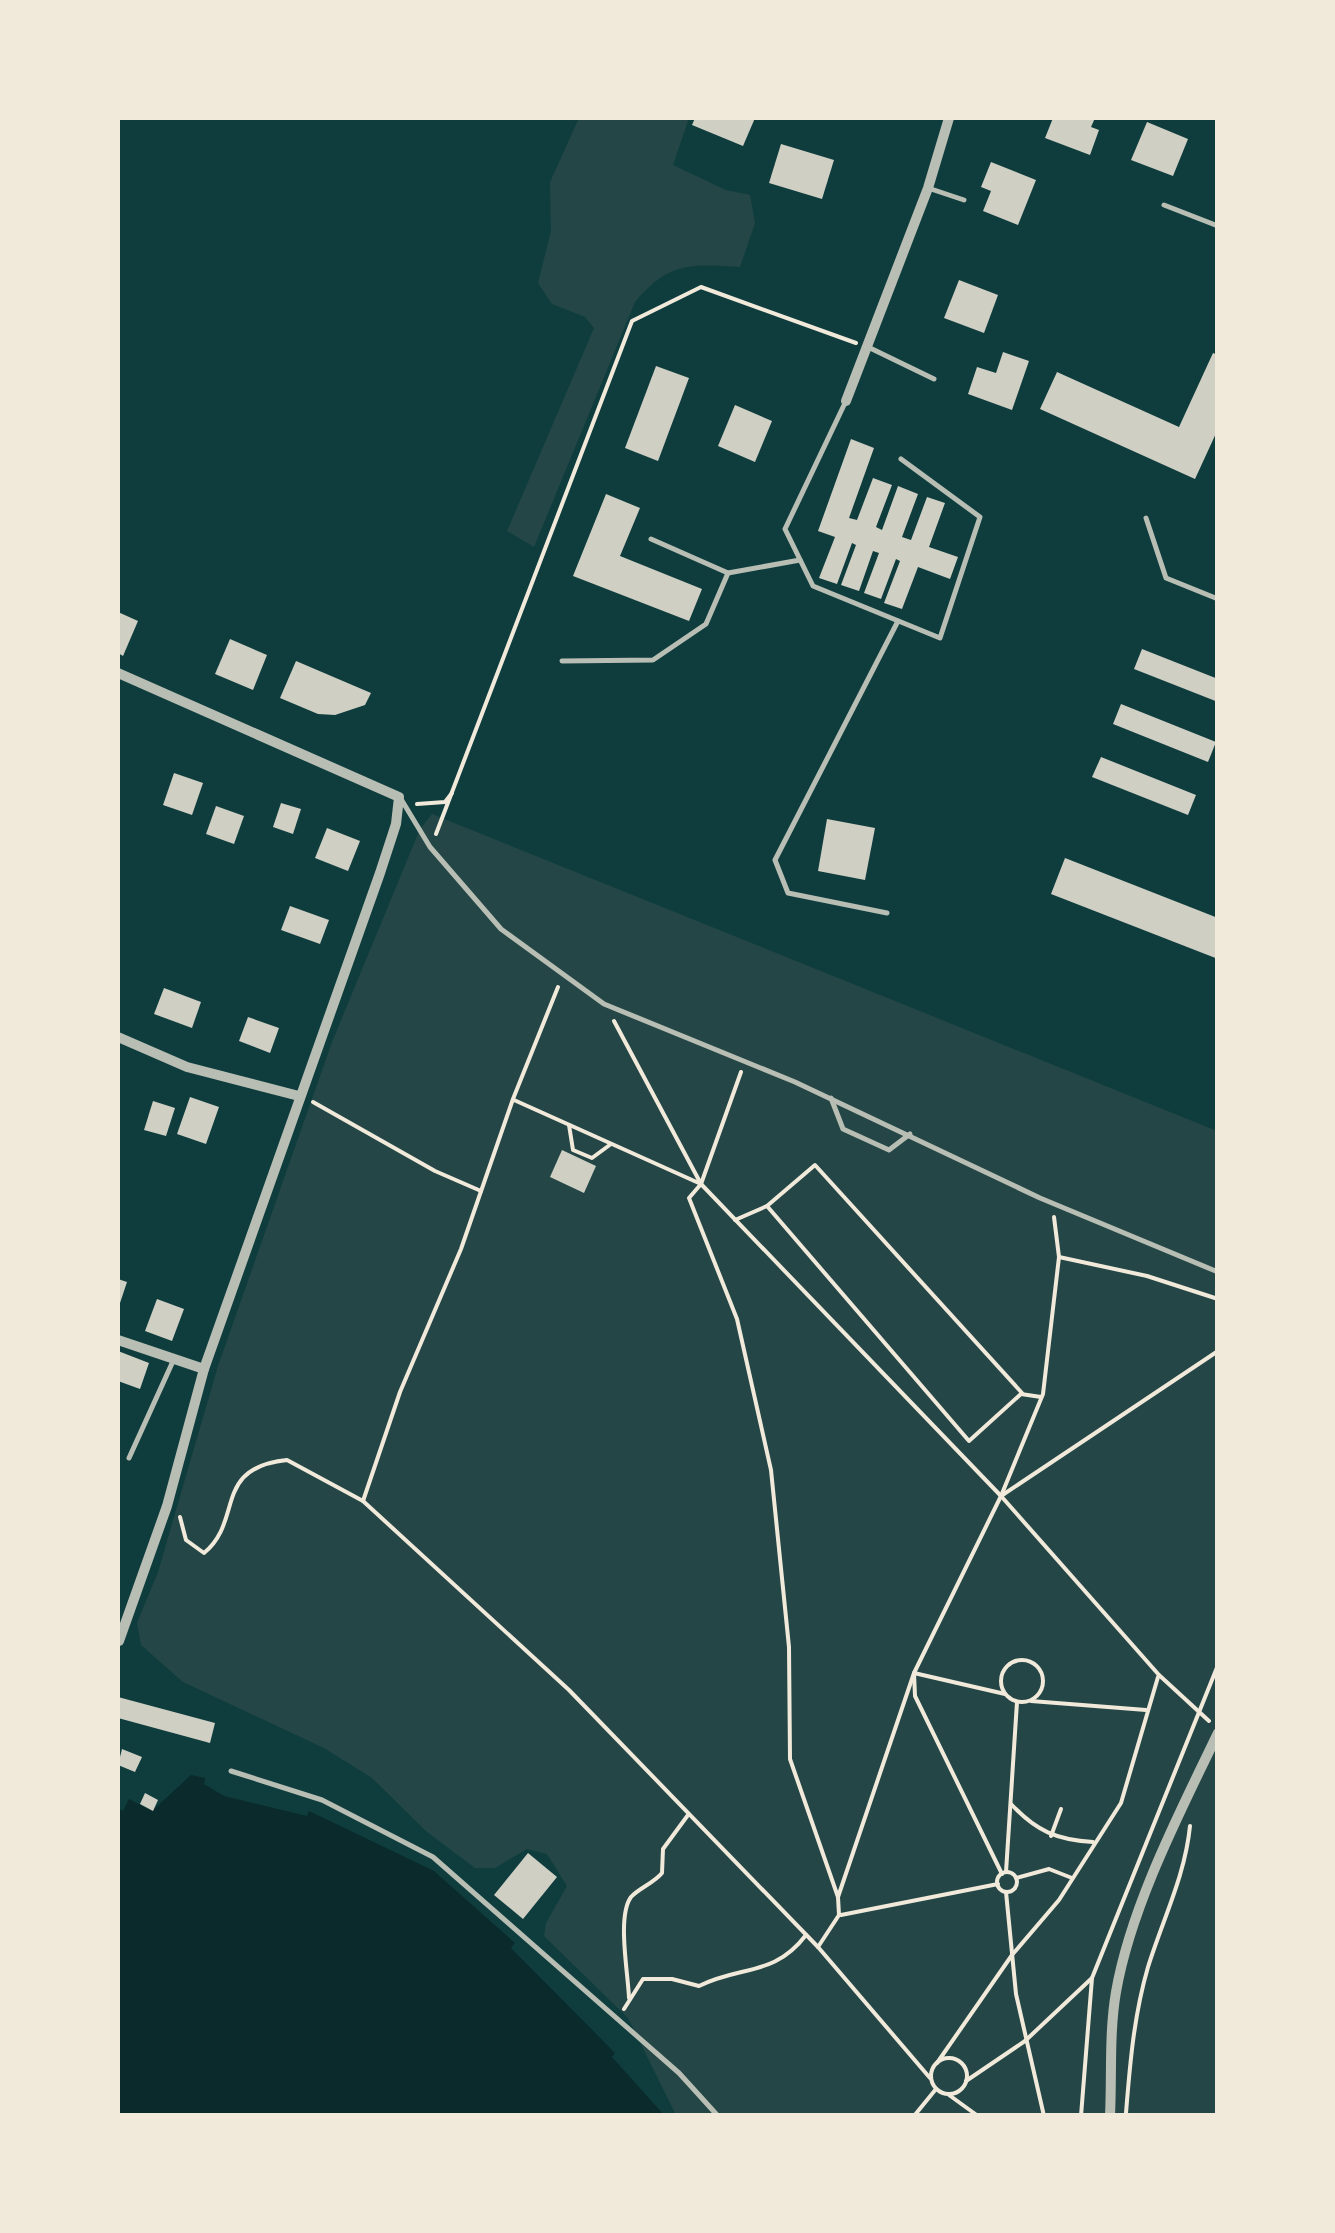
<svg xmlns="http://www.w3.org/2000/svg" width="1335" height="2233" viewBox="0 0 1335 2233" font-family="'Source Serif 4',serif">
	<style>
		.green { fill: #244646 }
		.water { fill: #0a2a2b }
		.building { fill: #cfcfc3 }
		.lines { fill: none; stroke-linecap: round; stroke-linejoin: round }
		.path { stroke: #f1e9da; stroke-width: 4 }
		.service { stroke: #b8beb3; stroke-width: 5 }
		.minor { stroke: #b8beb3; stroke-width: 10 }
	</style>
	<rect width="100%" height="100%" fill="#0f3d3e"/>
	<g class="green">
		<path d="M579 118H689L673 165 726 190 750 195 755 223 740 267C689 264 669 262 635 302L534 547 507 531 594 328 585 317 552 304 538 283 551 231 550 182Z"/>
		<polygon points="432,814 1217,1131 1217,2115 676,2115 628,2018 544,1936 546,1923 567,1886 547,1854 527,1849 495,1868 475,1868 427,1832 372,1778 324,1748 183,1682 141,1645 137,1623 158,1572 218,1366 332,1042 420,829"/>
	</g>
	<polygon class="water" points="191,1775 205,1778 204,1784 224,1796 307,1816 309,1811 434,1871 515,1943 511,1948 615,2053 612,2057 664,2115 118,2115 118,1808 123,1811 129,1799 152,1811"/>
	<g class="building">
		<polygon points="695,118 755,118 743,146 692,125"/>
		<polygon points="1053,118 1095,118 1091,127 1099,130 1090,155 1045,138"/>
		<polygon points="1147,122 1188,139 1173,176 1131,160"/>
		<polygon points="781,144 834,160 822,199 769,183"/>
		<polygon points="991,162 1036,180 1018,225 983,211 991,191 981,187"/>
		<polygon points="959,280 998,295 984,333 944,318"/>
		<polygon points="1003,352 1029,361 1012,410 968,394 977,367 996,373"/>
		<polygon points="1213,353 1218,355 1218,429 1195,479 1040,409 1057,372 1179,427"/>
		<polygon points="656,366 689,378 658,461 625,448"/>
		<polygon points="735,405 772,421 755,462 718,446"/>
		<polygon points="851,439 874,448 849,518 857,520 873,478 892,485 876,527 882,530 898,486 918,494 902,537 911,540 927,497 945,503 929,547 958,557 950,579 918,567 902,609 884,603 900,561 896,559 881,599 864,593 879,553 873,551 859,591 841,585 856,545 852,543 837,584 819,578 835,537 818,531"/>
		<polygon points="606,494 640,508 620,556 702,589 689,621 573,576"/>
		<polygon points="118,612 138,621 123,656 118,653"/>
		<polygon points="230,639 267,655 253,690 215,674"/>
		<polygon points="1142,649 1218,679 1218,702 1134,669"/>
		<polygon points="296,661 371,693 365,705 335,715 318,714 280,698"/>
		<polygon points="1121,704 1216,742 1208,762 1113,724"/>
		<polygon points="1101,757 1196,795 1188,815 1092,777"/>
		<polygon points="174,773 203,783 192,815 163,805"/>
		<polygon points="281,803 301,809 293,834 273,827"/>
		<polygon points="216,806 244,816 234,844 206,834"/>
		<polygon points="827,819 875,828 865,880 818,871"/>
		<polygon points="327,828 360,841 348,871 315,858"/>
		<polygon points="1065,858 1218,918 1218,959 1051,894"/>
		<polygon points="290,906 329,920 320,944 281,930"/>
		<polygon points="164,988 201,1002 192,1028 154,1014"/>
		<polygon points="248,1017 279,1028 270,1053 239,1041"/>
		<polygon points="190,1097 219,1107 206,1144 177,1134"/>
		<polygon points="153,1101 175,1108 166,1136 144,1130"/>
		<polygon points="562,1150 596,1166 584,1193 550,1177"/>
		<polygon points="118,1279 127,1282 118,1309"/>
		<polygon points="157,1299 184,1309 172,1341 145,1331"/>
		<polygon points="118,1351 149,1363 140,1389 118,1381"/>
		<polygon points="118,1697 215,1723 210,1743 118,1718"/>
		<polygon points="122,1749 142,1757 135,1772 118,1765"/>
		<polygon points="145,1793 158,1800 153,1811 140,1804"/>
		<polygon points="528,1853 557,1877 523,1919 494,1895"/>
	</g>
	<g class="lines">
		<g class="path">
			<polyline points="417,804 445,802 452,793"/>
			<polyline points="436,834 632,321 701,287 856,343"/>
			<polyline points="614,1021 701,1184 1001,1496 1159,1675 1209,1721"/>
			<polyline points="741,1072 701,1184 689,1198 737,1319 771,1470 789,1647 790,1759 838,1897 839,1915 818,1947"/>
			<polyline points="514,1100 701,1184"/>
			<polyline points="313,1102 435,1171 481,1191"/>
			<polyline points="569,1125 573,1150 592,1158 611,1144"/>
			<polygon points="815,1165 1022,1393 969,1441 767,1206"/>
			<polyline points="1054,1217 1059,1257"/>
			<polyline points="735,1220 767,1206"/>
			<polyline points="1021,1394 1041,1397"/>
			<polyline points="1001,1496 1218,1351"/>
			<polyline points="363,1501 400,1392 461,1249 513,1099 558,987"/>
			<path d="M180 1517 186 1540 204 1553C244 1520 212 1468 287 1460L363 1501 569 1690 818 1947 930 2078"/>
			<circle cx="1022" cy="1681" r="21"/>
			<polyline points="1031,1701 1146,1710"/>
			<path d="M1011 1804C1036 1831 1057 1840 1093 1842"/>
			<polyline points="1051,1836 1061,1809"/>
			<polyline points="1006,1872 1017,1702"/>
			<circle cx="1007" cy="1882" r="10"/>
			<polyline points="1002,1874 915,1696 914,1673 1005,1694"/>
			<polyline points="1016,1878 1049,1869 1072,1878"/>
			<polyline points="1006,1892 1016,1994 1044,2116"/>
			<polyline points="838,1897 914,1673 1001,1496 1043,1394 1059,1257 1147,1276 1218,1299"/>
			<polyline points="841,1915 998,1884"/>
			<path d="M629 1998C628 1972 617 1916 631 1897 639 1888 654 1883 662 1873L663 1849 688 1815"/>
			<path d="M624 2009 643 1979H672L699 1986C741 1965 774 1977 806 1935"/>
			<circle cx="949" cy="2076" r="18"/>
			<polyline points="937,2063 1012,1955 1059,1900 1121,1803 1158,1677"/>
			<polyline points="966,2081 1025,2041 1092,1978"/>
			<polyline points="949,2095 978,2116"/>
			<path d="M1126 2113C1130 2063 1134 2015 1148 1967 1163 1919 1185 1876 1190 1826"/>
			<polyline points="914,2116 936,2089"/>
			<polyline points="1081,2116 1092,1978 1218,1665"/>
		</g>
		<g class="service">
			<polyline points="928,188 964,200"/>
			<polyline points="1164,205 1218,226"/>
			<polyline points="870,348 934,379"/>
			<polyline points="845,403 785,529 813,586 940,638 980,517 901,459"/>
			<polyline points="1146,518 1166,578 1218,599"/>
			<polyline points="651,539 728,573 800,560"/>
			<polyline points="562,661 653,660 706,624 728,573"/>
			<polyline points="401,799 430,847 501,929 604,1004 795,1082 1040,1198 1218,1272"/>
			<polyline points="887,913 788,893 775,860 898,621"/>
			<polyline points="831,1098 843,1129 889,1150 910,1134"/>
			<polyline points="129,1458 174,1359"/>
			<polyline points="231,1771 322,1800 433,1857 679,2073 718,2116"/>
		</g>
		<g class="minor">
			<polyline points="846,401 928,188 949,118"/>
			<polyline points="118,673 399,797 396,824 380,873 204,1369 167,1506 119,1641"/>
			<polyline points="118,1037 187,1067 299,1096"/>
			<polyline points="118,1340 204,1369"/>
			<path d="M1110 2116C1112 2074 1109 2033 1116 1992 1131 1906 1180 1812 1218 1733"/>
		</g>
	</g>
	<rect width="1335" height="2233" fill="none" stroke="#f1e9da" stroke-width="240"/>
</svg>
